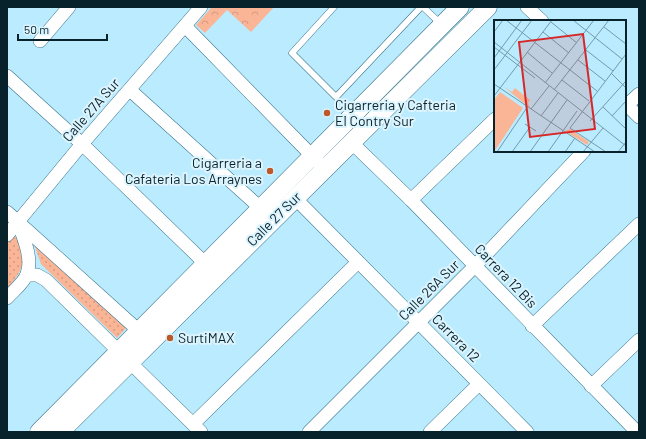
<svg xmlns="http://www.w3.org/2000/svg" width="646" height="439" viewBox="0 0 646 439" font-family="Barlow,sans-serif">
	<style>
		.grass { fill: url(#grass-dots) }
		.park { fill: url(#park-crowns) }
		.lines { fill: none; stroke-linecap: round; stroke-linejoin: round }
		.service-casing { stroke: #387489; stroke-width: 7 }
		.minor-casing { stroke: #387489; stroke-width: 14 }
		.secondary-casing { stroke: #387489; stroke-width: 19 }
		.service { stroke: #fff; stroke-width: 6 }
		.minor { stroke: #fff; stroke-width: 13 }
		.secondary { stroke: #fff; stroke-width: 18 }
		.poi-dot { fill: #bd5827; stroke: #dcf4fe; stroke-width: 1.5 }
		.labels { text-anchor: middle; stroke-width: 4; stroke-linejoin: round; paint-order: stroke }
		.poi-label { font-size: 14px; fill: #08222b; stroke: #dcf4fe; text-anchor: start }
		.street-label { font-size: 14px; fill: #08222b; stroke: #dcf4fe }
		.inset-road { fill: none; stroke: #739baa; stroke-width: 1 }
		.view { fill: #d62828; fill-opacity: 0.15; stroke: #d62828; stroke-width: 2 }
		.inset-edge { fill: none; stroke: #08222b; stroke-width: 2 }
	</style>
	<defs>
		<pattern id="grass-dots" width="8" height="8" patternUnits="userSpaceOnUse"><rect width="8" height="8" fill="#fab496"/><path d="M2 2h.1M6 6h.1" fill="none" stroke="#d59a81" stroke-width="1.8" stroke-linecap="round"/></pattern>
		<pattern id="park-crowns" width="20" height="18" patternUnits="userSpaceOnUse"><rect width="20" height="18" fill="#fab496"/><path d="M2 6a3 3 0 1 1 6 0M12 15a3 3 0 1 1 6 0" fill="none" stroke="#d59a81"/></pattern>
	</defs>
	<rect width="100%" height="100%" fill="#baebfe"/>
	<g class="grass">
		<path d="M14 235C30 258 23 270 7 289V243Z"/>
		<polygon points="31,235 126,328 117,338 41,264"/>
	</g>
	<polygon class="park" points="212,7 274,7 251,32 227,10 205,33 196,25"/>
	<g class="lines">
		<g class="service-casing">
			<g id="service">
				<polyline points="334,7 292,53 336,97 421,7"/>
				<polyline points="423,7 441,24"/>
			</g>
		</g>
		<g class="minor-casing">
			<g id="minor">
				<polyline points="527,7 542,21"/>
				<polyline points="185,26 318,162"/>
				<polyline points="40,41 69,7"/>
				<polyline points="7,76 82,144 212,270"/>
				<polyline points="130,90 267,214"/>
				<polyline points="625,103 639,117"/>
				<polyline points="625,107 639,94"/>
				<polyline points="351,142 411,200 637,432"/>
				<polyline points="295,198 527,432"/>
				<polyline points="411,200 495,119"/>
				<polyline points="7,212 138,330"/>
				<polyline points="7,235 82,144 201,7"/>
				<polyline points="27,275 37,275 46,280 201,432"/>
				<path d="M7 298C13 291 24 283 27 274 33 258 23 237 18 222"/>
				<polyline points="532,326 639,224"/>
				<polyline points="591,386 639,340"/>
				<polyline points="193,424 358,262"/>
				<polyline points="309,432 474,267 584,151"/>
				<polyline points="430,432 479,384"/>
			</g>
		</g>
		<g class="secondary-casing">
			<g id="secondary">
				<polyline points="39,432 460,7"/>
				<polyline points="60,432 488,7"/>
			</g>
		</g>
		<use href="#service" class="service"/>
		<use href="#minor" class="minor"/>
		<use href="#secondary" class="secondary"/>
	</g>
	<g class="poi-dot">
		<circle cx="327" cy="113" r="4"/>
		<circle cx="270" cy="171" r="4"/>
		<circle cx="170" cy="338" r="4"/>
	</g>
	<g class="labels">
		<g class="poi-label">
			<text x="335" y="110">Cigarreria y Cafteria<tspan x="335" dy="16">El Contry Sur</tspan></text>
			<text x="262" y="168" text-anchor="end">Cigarreria a<tspan x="262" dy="16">Cafateria Los Arraynes</tspan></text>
			<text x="178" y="343">SurtiMAX</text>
		</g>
		<g class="street-label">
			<text transform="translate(91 110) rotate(-49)" y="5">Calle 27A Sur</text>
			<text transform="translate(274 219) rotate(-45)" y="5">Calle 27 Sur</text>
			<text transform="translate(506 276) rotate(46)" y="5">Carrera 12 Bis</text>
			<text transform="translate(429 290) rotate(-45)" y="5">Calle 26A Sur</text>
			<text transform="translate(456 338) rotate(45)" y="5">Carrera 12</text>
		</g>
	</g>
	<g transform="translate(494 20)">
		<rect width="132" height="132" fill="#baebfe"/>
		<path d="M76 109 95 122 93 125 71 111Z" fill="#fab496"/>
		<path d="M10 67 18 72 21 68 36 80 34 83 36 88ZM6 72 29 88 0 132V80Z" fill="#fab496"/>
		<path class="inset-road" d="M12 0 103 71M79 0 128 39M57 2 83 23M110 7 132 24M0 12 9 0M49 12 75 33M0 22 132 126M0 27 41 58M92 30 119 51M33 32 58 53M0 38 28 0M84 40 111 61M0 50 38 0M117 53 132 68M68 60 95 81M51 63 100 0M0 64 101 132M60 70 115 0M0 76 58 0M109 87 132 109M37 89 55 66M47 96 64 73M118 96 132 81M96 101 132 61M31 104 42 111M76 108 132 34M76 108 112 132M3 132 32 89M18 132 36 107M36 132 73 80M54 132 83 91M71 132 81 118M89 132 109 108M124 132 132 122"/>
		<path class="view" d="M89 14 101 109 36 117 25 22Z"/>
		<rect width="132" height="132" class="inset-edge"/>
	</g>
	<rect width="646" height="439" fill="none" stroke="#08222b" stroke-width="16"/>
	<path d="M18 34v6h89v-6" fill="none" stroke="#08222b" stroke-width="2"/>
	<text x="24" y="34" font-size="12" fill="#08222b" stroke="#dcf4fe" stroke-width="3" paint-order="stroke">50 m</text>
</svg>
